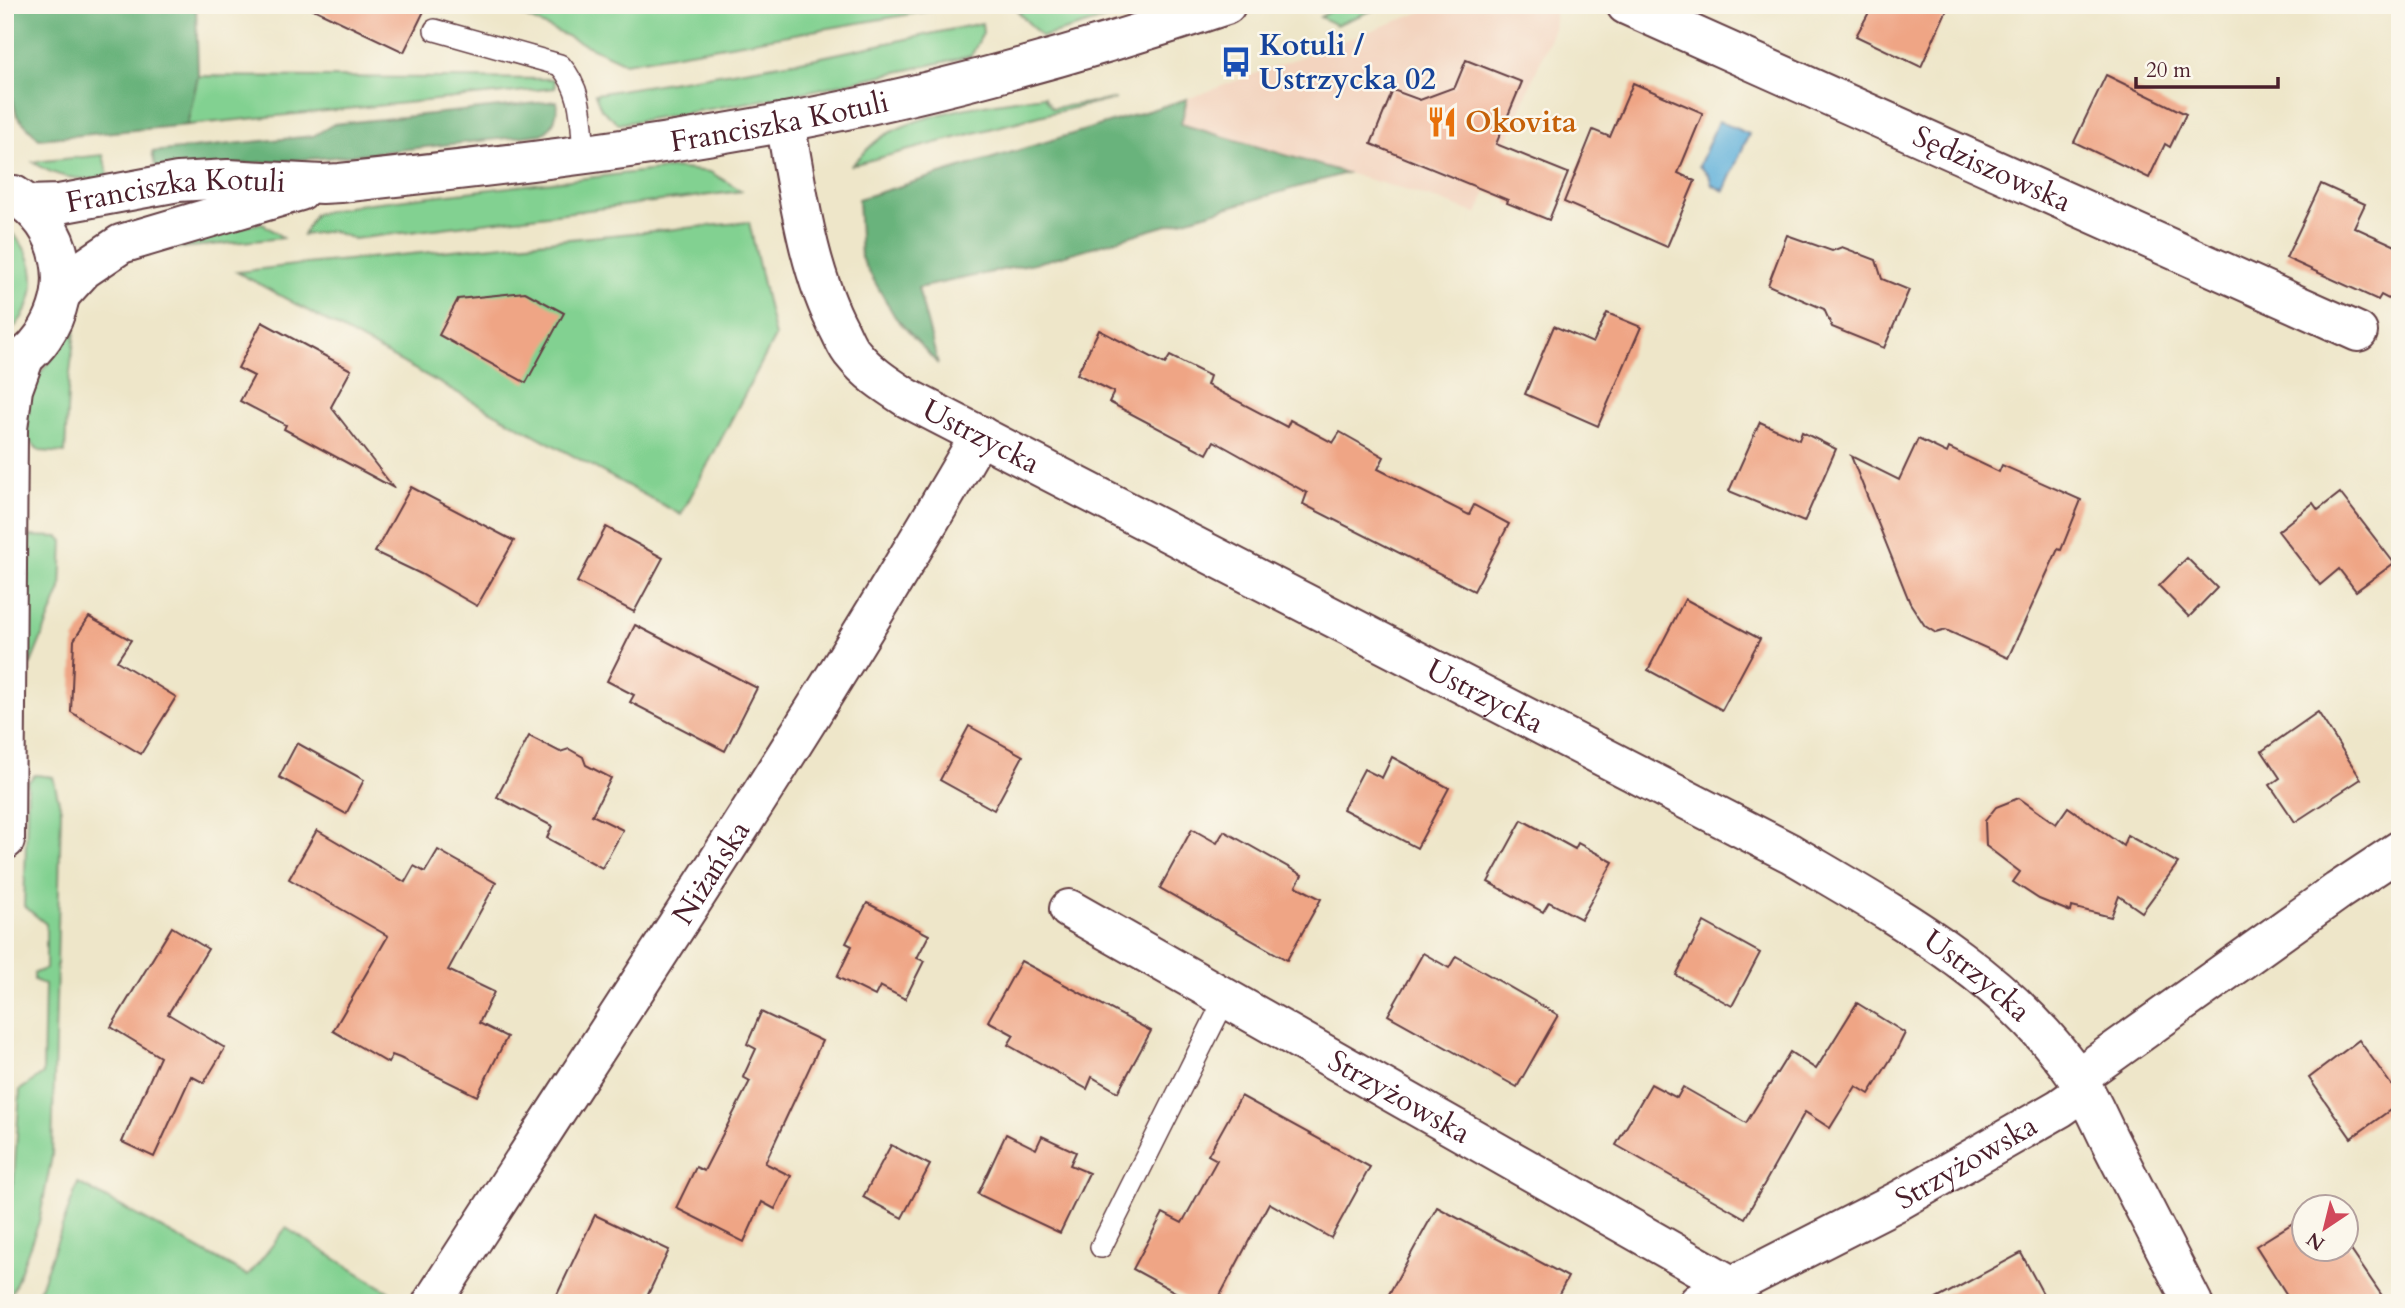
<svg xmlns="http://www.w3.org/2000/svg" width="2405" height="1308" viewBox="0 0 2405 1308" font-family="Cardo,serif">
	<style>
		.built { fill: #f3d4bf }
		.green { fill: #82d191; stroke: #66785e; stroke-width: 2 }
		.forest { fill: #69b37b; stroke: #5a6953; stroke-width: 2 }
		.water { fill: #5fb0da; stroke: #546882; stroke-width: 2 }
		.building { fill: #efa585 }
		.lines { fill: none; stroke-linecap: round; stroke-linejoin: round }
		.lane-casing { stroke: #633d43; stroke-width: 24 }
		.street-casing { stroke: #633d43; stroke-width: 42 }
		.secondary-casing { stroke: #633d43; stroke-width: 42 }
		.lane { stroke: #fff; stroke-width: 21 }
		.street { stroke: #fff; stroke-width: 38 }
		.secondary { stroke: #fff; stroke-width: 38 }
		.labels { text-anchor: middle; stroke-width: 5; stroke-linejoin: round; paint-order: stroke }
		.transit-label { font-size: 30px; font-weight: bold; fill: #164399; stroke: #fbf7ec; text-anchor: start }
		.street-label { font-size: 30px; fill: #4a1f2b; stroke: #fbf7ec }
		.food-label { font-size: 30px; font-weight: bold; fill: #c56008; stroke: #fbf7ec; text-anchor: start }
	</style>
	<rect width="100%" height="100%" fill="#fbf7ec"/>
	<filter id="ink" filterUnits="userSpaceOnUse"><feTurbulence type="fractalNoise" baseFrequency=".0143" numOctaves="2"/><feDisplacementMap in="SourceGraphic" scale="14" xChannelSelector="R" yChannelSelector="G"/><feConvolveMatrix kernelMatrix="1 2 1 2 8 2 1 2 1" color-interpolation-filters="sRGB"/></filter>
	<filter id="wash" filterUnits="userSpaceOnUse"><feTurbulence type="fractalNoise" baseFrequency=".00686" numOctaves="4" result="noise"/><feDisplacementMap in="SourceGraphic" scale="28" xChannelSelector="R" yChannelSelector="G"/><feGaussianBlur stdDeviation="1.57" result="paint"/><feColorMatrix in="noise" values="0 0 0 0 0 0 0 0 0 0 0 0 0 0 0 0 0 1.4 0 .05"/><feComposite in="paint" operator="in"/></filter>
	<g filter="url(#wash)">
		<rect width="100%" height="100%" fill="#eee6c9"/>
		<polygon class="built" points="1440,5 1555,5 1554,28 1477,214 1442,201 1180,124 1187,99"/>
		<g class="green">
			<polygon points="512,5 964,5 625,63 510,10"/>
			<polygon points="1041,5 1103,5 1119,15 1042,37 1018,12"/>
			<polygon points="1341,5 1386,5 1336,25 1320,17"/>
			<polygon points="982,23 983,33 971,56 787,96 619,124 601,109 595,94 812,59"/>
			<polygon points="198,76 554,79 555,88 187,125"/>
			<path d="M1044 96 1052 108 1116 99 1051 113 852 165C863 153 875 140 889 133 930 111 998 102 1044 96Z"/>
			<path d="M103 155 109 179C80 180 57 179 33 162Z"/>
			<polygon points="674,168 710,172 742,191 354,239 331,231 303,235 315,214 362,204"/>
			<polygon points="749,222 775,337 681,515 237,272 295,265"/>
			<polygon points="262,223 283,238 170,249 217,232"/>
			<path d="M5 227C43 256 42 306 5 336Z"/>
			<path d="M76 322 68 390 65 453 40 451 24 436C25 417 27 394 38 377 50 357 67 344 76 322Z"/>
			<polygon points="26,536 59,537 63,541 61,589 30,666"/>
			<polygon points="35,775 53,777 61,810 52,1156 39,1222 14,1288 5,1303 5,1213 14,1178 20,1090 43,1074 45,985 34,980 34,973 46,969 46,924 24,906 28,782"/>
			<polygon points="78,1183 248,1276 286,1228 399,1298 396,1303 31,1303 40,1288"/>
		</g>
		<g class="forest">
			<polygon points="5,5 196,5 198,76 187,125 39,139 17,116 5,71"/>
			<polygon points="1187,99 1181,124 1346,173 1048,260 918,288 938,364 895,317 861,258 858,199"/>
			<path d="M557 101C558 114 554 128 542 134L336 157 156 170 152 152 313 136 334 124Z"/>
		</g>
		<polygon class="water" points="1718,121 1749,134 1724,191 1712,185 1709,175 1699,166"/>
		<g id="blocks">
			<g class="building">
				<polygon points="305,5 427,5 404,52"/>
				<polygon points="1873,5 1949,5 1921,67 1856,36"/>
				<polygon points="1466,60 1522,82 1496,144 1568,173 1549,220 1507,203 1508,200 1371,144 1393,90 1420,100 1455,87"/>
				<polygon points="2106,75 2186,114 2170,147 2165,144 2149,178 2074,142"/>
				<polygon points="1633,83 1703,113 1678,173 1695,181 1667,247 1564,202 1593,130 1610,137"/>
				<polygon points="2321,184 2365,204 2354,227 2400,248 2400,305 2381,295 2378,300 2286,258"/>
				<polygon points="1787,235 1832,251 1842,247 1876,260 1882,279 1909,290 1884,348 1832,327 1824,309 1768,285"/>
				<polygon points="525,292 564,313 526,383 439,335 458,299"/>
				<polygon points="1607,313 1641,327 1598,426 1525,394 1554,326 1593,343"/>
				<polygon points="262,322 351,370 331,407 394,488 284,429 286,425 240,401 254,376 238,368"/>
				<polygon points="1099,330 1165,364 1170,356 1210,376 1207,385 1287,427 1290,420 1333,443 1340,432 1384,457 1378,469 1469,515 1474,505 1509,524 1474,591 1303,504 1307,493 1214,441 1207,454 1109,402 1114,392 1077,374"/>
				<polygon points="1760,422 1799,440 1802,432 1836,449 1804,522 1729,491"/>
				<polygon points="1918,439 1947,453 1949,448 1999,472 2002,465 2081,500 2061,550 2058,549 2008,658 1946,630 1936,633 1925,626 1910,603 1851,456 1899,480"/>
				<polygon points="411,487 514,541 477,606 421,574 375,552"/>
				<polygon points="2340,493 2394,563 2356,591 2339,569 2320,585 2278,531 2313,503 2318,510"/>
				<polygon points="606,527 663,558 634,612 577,582"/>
				<polygon points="2187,558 2217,588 2189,617 2159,586"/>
				<polygon points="1685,599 1760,639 1722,710 1648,670"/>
				<polygon points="89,617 131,640 117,661 176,697 141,754 71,712 74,640"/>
				<polygon points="635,625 757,688 725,751 630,702 634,695 607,681"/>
				<polygon points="2318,712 2361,779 2295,822 2270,785 2280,778 2262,751"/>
				<polygon points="969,726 1023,756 994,810 940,780"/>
				<polygon points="529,736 560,752 569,749 583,757 586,765 611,778 592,815 623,830 602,868 547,838 552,826 497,797"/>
				<polygon points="297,743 364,780 346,814 279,777"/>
				<polygon points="1392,757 1449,788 1417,848 1343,809 1364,769 1382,778"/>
				<polygon points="2019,798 2056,824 2068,807 2123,846 2127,835 2178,863 2142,912 2119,896 2111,917 2072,907 2071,912 2039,899 2013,882 2020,872 1986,846 1985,821 1996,807"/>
				<polygon points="1522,820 1575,849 1578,843 1613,862 1581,919 1549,902 1543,912 1488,882"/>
				<polygon points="1192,829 1217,843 1224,831 1302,875 1296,886 1321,899 1287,960 1160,888"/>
				<polygon points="317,830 405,882 414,866 425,872 438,850 496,883 448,970 494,992 479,1023 507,1037 477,1096 400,1058 392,1055 388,1063 333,1031 388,936 289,879"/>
				<polygon points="867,903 929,935 917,958 924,961 905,999 880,986 875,996 837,977 852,946 846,943"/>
				<polygon points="1704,922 1760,953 1732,1006 1676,975"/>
				<polygon points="172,927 208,949 168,1014 225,1048 204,1083 191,1076 154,1157 122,1142 160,1057 111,1027"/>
				<polygon points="1423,953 1449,968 1456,956 1558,1015 1517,1087 1388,1015"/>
				<polygon points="1021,961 1151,1031 1118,1092 1092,1077 1087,1089 1008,1045 1014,1035 988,1021"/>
				<polygon points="1857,1003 1905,1033 1897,1049 1869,1094 1856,1086 1830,1128 1805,1112 1745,1218 1616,1145 1651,1084 1677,1098 1683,1087 1746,1123 1790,1052 1816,1069"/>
				<polygon points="761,1012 822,1041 765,1163 791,1176 775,1209 762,1202 744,1242 676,1208 696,1167 704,1171 750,1081 743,1077 756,1049 747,1044"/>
				<polygon points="2359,1040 2400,1097 2400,1103 2351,1138 2309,1078"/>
				<polygon points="1241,1096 1370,1167 1331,1238 1269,1203 1216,1303 1195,1303 1133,1269 1163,1213 1182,1223 1217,1160 1208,1155"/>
				<polygon points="1006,1134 1036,1149 1042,1136 1076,1152 1070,1165 1089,1173 1060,1233 978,1194"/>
				<polygon points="891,1145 930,1165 902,1218 863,1197"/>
				<polygon points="1437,1207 1568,1277 1554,1303 1384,1303"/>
				<polygon points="595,1215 669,1250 644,1303 553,1303"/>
				<polygon points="2304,1216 2304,1249 2346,1249 2346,1243 2387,1303 2292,1303 2256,1246"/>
				<polygon points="2021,1253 2048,1303 1929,1303"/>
			</g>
		</g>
	</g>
	<g filter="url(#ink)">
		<use href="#blocks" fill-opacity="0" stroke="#633d43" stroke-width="2"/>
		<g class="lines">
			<g class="lane-casing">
				<g id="lane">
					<path d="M435 30 560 65C583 91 581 120 584 153"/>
					<polyline points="1101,1247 1226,997"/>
				</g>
			</g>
			<g class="street-casing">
				<g id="street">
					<path id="s1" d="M1626 5 2358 332"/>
					<path id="s2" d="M1069 909 1731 1285"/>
					<polyline points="2077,1078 2338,891 2400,850"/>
					<path id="s3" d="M432 1303C617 1015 809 731 980 435"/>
					<path id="s4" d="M1698 1303 1900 1200 2060 1108 2084 1091"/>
				</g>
			</g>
			<g class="secondary-casing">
				<g id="secondary">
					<path id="s5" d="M785 122C798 191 807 269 840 331 844 339 847 348 853 354 868 373 887 385 907 398L1790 853C1893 914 2007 975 2076 1076 2091 1098 2101 1124 2113 1147 2140 1199 2166 1251 2193 1303"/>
					<path id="s6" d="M28 205 59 204 178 182 228 179 322 184 340 183C489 167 639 150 786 122 935 94 1082 53 1226 5"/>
					<polyline points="62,293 84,269 121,244 300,191"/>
					<path d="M5 367C21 362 34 350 43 337 76 288 65 227 14 195"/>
					<polyline points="5,840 8,429 13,389 25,356"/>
				</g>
			</g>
			<use href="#lane" class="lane"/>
			<use href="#street" class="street"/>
			<use href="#secondary" class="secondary"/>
		</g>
	</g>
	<defs>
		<g id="bus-bare" transform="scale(2.415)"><path d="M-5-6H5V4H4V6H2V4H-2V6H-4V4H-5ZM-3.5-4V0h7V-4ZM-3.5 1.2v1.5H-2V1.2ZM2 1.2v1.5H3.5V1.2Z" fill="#1a4fb4" stroke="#fbf7ec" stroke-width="2.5" paint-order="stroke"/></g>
		<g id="restaurant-bare" transform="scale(2.415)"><path d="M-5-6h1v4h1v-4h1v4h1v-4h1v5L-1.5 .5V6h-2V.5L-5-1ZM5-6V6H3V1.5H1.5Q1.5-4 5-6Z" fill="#e8710a" stroke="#fbf7ec" stroke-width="2.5" paint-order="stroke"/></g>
	</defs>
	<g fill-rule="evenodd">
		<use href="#bus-bare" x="1236" y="62"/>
		<use href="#restaurant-bare" x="1442" y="122"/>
	</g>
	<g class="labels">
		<g class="transit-label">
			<text x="1259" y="55">Kotuli /<tspan x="1259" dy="34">Ustrzycka 02</tspan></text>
		</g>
		<g class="street-label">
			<text dy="10" stroke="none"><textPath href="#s6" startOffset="758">Franciszka Kotuli</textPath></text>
			<text dy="10" stroke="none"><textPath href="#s1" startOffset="401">Sędziszowska</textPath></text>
			<text dy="10" stroke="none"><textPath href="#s6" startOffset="149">Franciszka Kotuli</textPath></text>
			<text dy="10" stroke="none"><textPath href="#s5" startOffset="397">Ustrzycka</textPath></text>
			<text dy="10" stroke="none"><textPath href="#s5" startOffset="964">Ustrzycka</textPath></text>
			<text dy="10" stroke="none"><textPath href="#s3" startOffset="513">Niżańska</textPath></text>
			<text dy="10" stroke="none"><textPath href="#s5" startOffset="1531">Ustrzycka</textPath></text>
			<text dy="10" stroke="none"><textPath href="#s2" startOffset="380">Strzyżowska</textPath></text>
			<text dy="10" stroke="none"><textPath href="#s4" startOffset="303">Strzyżowska</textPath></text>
		</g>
		<g class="food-label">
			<text x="1465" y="132">Okovita</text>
		</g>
	</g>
	<rect width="2405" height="1308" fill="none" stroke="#fbf7ec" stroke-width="28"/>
	<g transform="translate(2325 1228) rotate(215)"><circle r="33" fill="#fbf7ec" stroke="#b4a19f" stroke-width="2"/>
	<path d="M0-5L12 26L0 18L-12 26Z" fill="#d1495b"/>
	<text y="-10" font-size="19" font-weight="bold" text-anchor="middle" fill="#4a1f2b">N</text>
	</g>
	<path d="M2136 77v10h142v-10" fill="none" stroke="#4a1f2b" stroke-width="3.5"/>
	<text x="2146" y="77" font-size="21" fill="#4a1f2b" stroke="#fbf7ec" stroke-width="5" paint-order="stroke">20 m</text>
</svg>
